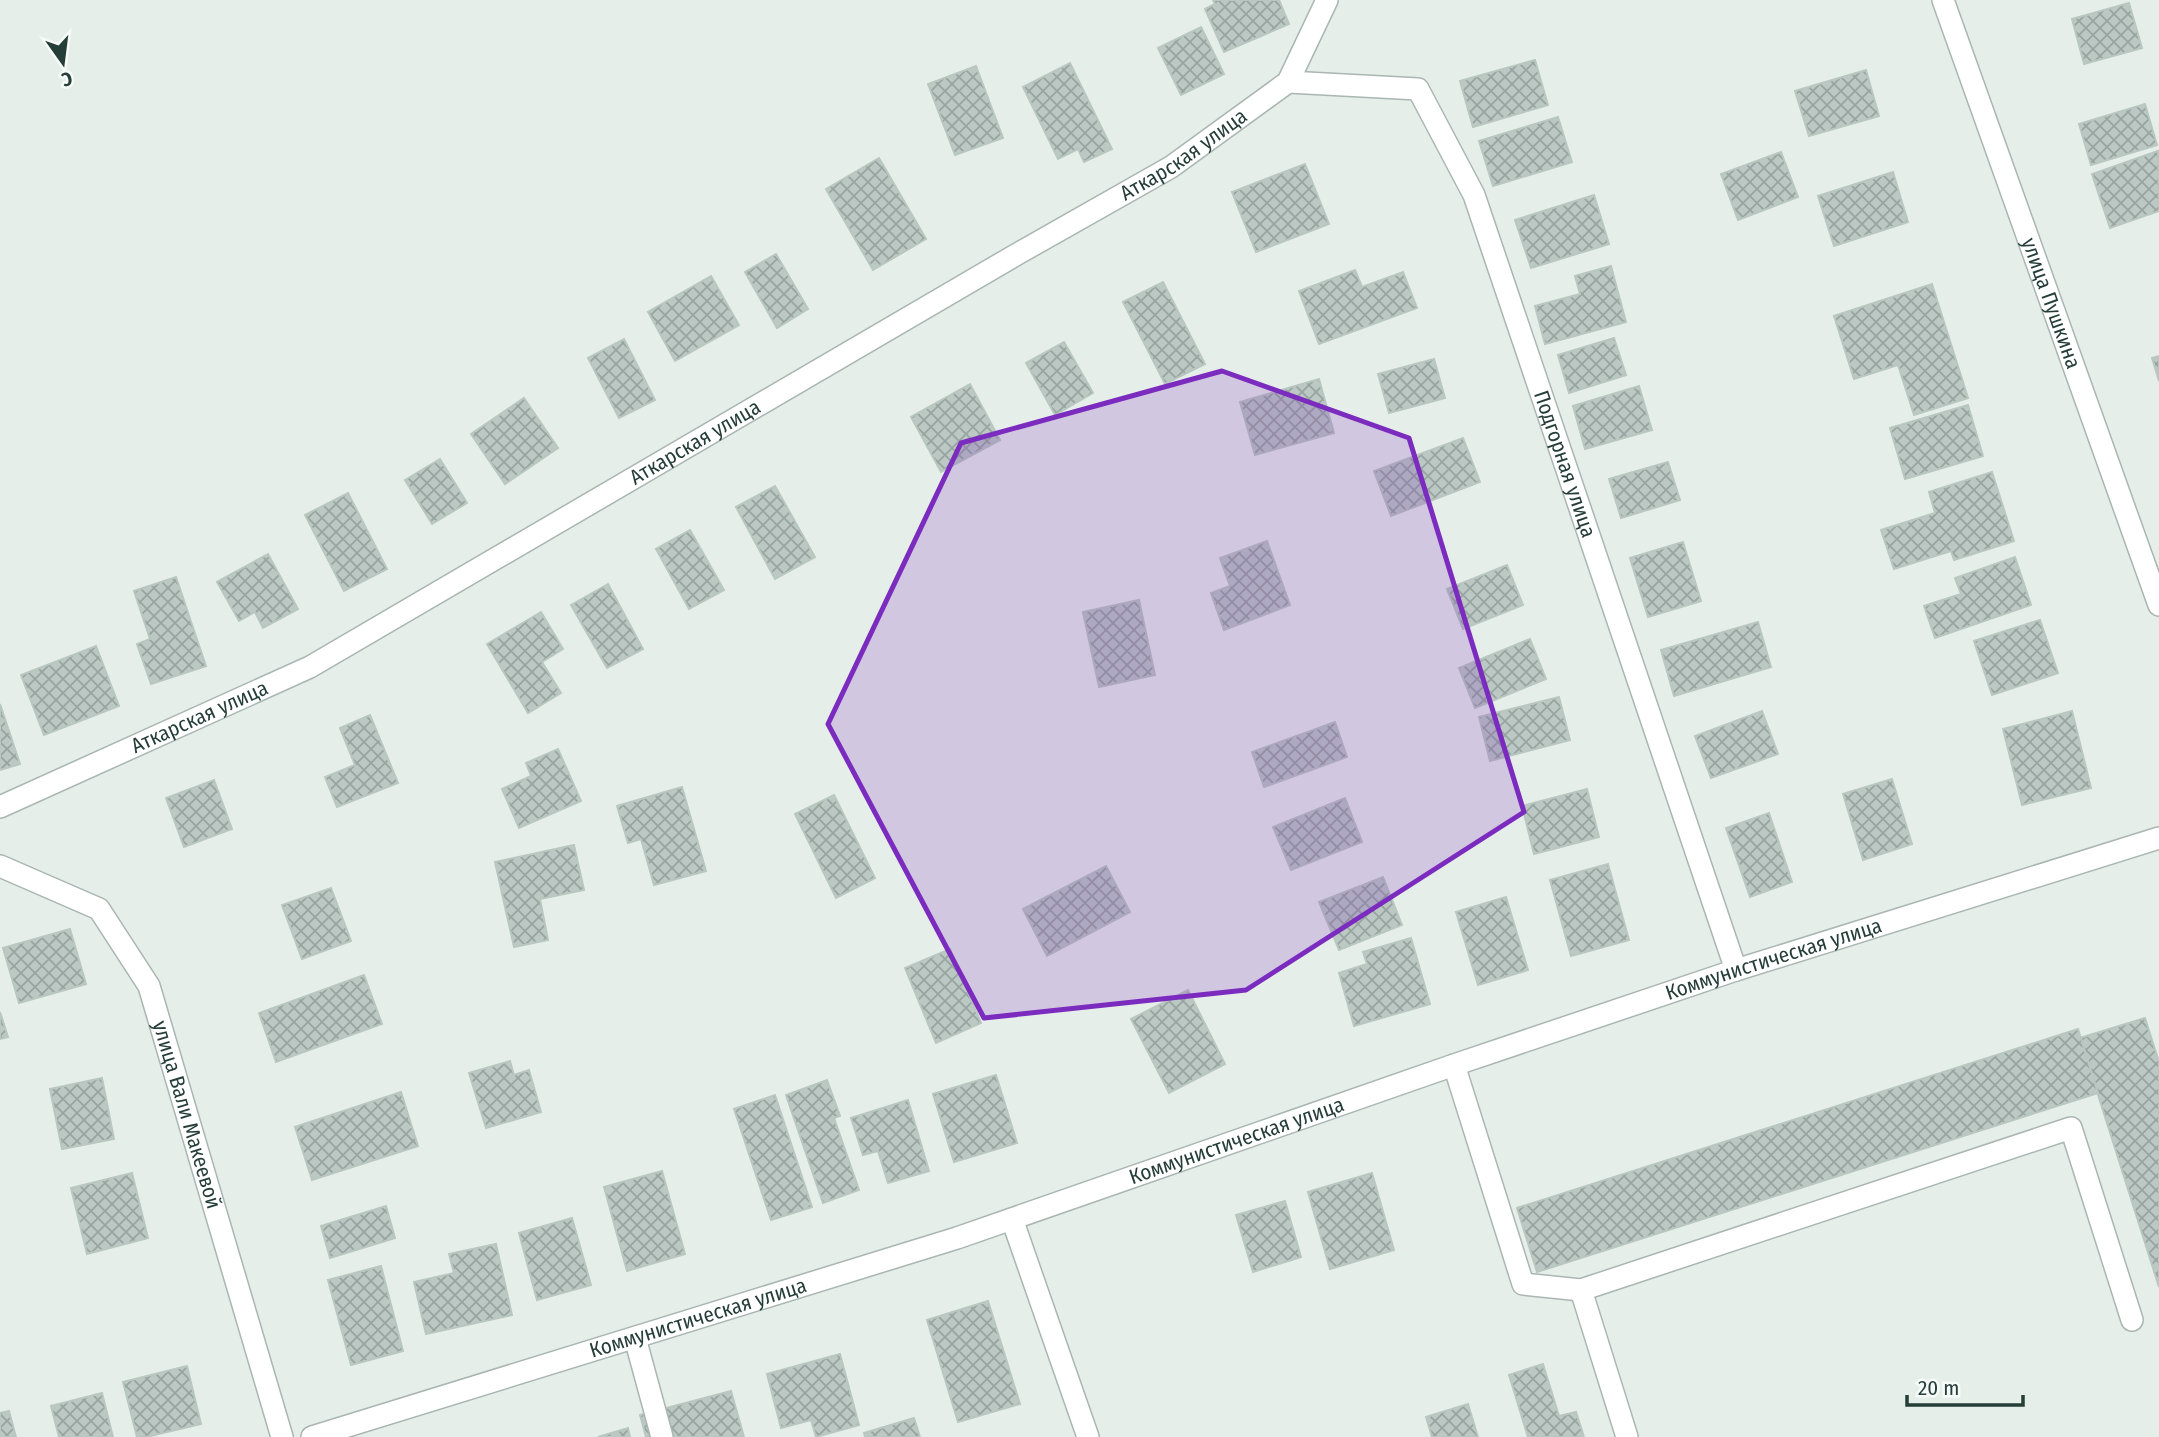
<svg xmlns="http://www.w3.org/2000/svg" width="2159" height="1437" viewBox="0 0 2159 1437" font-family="'Fira Sans Condensed',sans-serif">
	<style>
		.building { fill: url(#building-cross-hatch); stroke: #b9c7c1; stroke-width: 2 }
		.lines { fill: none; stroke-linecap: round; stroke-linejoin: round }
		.minor-casing { stroke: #a9b6b1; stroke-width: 24 }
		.minor { stroke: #fff; stroke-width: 21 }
		.marked { fill: #7b2cbf; fill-opacity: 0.2; stroke: #7b2cbf; stroke-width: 5; stroke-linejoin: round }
		.labels { text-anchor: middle; stroke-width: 7; stroke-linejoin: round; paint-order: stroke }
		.street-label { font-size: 21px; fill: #263e38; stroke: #f6faf8 }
	</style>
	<defs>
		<pattern id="building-cross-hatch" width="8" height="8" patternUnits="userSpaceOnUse" patternTransform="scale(1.75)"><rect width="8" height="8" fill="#bbc8c3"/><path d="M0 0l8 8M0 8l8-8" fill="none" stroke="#98a49f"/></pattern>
	</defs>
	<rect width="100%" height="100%" fill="#e6eeea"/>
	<g class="building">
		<polygon points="1213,0 1279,0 1289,24 1224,52 1205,9 1215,4"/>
		<polygon points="2129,3 2142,48 2084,64 2072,19"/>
		<polygon points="1201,27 1224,74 1181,95 1158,48"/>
		<polygon points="1535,60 1548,105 1473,127 1460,81"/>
		<polygon points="1070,63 1112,149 1084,162 1078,149 1058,159 1023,87"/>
		<polygon points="976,66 1003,138 955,155 928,84"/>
		<polygon points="1866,70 1879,116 1809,136 1795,91"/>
		<polygon points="2145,104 2157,145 2091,165 2079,124"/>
		<polygon points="1558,117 1572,162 1493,186 1479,141"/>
		<polygon points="2158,151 2159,211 2110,228 2092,174"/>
		<polygon points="1781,152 1798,197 1738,220 1721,174"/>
		<polygon points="879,158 926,239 873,270 826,189"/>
		<polygon points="1305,164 1329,224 1256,252 1232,192"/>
		<polygon points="1893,172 1908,222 1834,246 1818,196"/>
		<polygon points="1594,195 1609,244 1531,268 1515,220"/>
		<polygon points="776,254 808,309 777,328 745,272"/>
		<polygon points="1611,266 1626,322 1545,344 1535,306 1580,294 1575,276"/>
		<polygon points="1355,270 1362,287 1403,272 1417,308 1319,344 1299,291"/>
		<polygon points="711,276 739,325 675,361 648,312"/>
		<polygon points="1163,282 1205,364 1165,384 1123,302"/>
		<polygon points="1932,284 1968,398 1914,415 1898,365 1854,379 1834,316"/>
		<polygon points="1614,338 1626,375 1569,393 1558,355"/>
		<polygon points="624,339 655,400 619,418 588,358"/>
		<polygon points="1064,342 1093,393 1055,415 1026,363"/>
		<polygon points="2159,356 2159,381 2152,358"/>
		<polygon points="1434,359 1445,398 1389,413 1378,374"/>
		<polygon points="1319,379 1334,433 1255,455 1240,402"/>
		<polygon points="970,384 1000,440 941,472 911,417"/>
		<polygon points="1639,386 1652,430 1585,449 1573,406"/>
		<polygon points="524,398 558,448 505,484 471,434"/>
		<polygon points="1968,405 1983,456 1905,479 1890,428"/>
		<polygon points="1463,438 1480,482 1391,516 1374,471"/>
		<polygon points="440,459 467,503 432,524 405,480"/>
		<polygon points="1668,462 1680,500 1621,518 1609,479"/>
		<polygon points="1992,472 2014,541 1954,560 1951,551 1894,569 1881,530 1935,513 1929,492"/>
		<polygon points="775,486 815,557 775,579 736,507"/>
		<polygon points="348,493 387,569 344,591 305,515"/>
		<polygon points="690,530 724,590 689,609 656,549"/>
		<polygon points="1267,541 1290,605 1224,630 1211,593 1230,586 1220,558"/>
		<polygon points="1683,542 1701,601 1648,617 1630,558"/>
		<polygon points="268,554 298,609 263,628 255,612 239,621 217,582"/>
		<polygon points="2015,557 2031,605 1935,638 1924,606 1961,594 1955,578"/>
		<polygon points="1507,565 1523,605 1463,629 1447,589"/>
		<polygon points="176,577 206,666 151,684 137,644 150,639 134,591"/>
		<polygon points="608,584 643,649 607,668 571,605"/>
		<polygon points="1139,600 1155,675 1099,687 1083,612"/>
		<polygon points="541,612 563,649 542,662 561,693 528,713 487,644"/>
		<polygon points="2040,620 2058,673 1992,695 1974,641"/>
		<polygon points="1758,622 1771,667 1674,696 1661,650"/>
		<polygon points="1530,639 1546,679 1475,708 1459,668"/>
		<polygon points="96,646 119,706 44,735 21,675"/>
		<polygon points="1559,697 1570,740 1490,761 1479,717"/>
		<polygon points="0,704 20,764 0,770"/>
		<polygon points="1762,711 1778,754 1711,778 1695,736"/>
		<polygon points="2072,711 2091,788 2022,805 2003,729"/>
		<polygon points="370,715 398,783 337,807 325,777 355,765 340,728"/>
		<polygon points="1335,722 1347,757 1264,787 1252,752"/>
		<polygon points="558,749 581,801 519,828 502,789 531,776 526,763"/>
		<polygon points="1892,779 1912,844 1863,860 1843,794"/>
		<polygon points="214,780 232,829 184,847 166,798"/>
		<polygon points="682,787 706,871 654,885 641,839 628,843 617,806"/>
		<polygon points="1587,789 1599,837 1534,854 1522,806"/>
		<polygon points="834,795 875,878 836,898 795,814"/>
		<polygon points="1345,798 1362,842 1291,870 1273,827"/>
		<polygon points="1769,813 1792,882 1750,897 1726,828"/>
		<polygon points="574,845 584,890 540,899 548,940 514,947 495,862"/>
		<polygon points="1608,864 1629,940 1571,956 1550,880"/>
		<polygon points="1106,866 1130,912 1047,956 1023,909"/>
		<polygon points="1383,877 1402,925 1339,950 1319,902"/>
		<polygon points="331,888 351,941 302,959 282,905"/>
		<polygon points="1506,897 1528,970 1478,985 1456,912"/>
		<polygon points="70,929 86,984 19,1003 3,948"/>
		<polygon points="1411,938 1430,1004 1354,1026 1339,973 1367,964 1363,952"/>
		<polygon points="950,949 981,1023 936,1043 905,968"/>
		<polygon points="364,975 382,1024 276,1062 259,1013"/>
		<polygon points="1188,990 1225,1064 1169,1093 1131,1019"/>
		<polygon points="0,1012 8,1037 0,1039"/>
		<polygon points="2145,1018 2159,1062 2159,1287 2080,1038"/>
		<polygon points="2078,1029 2098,1093 1537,1272 1517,1208"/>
		<polygon points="510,1061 514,1075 529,1070 541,1112 486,1128 469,1073"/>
		<polygon points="996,1075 1017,1143 954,1162 933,1094"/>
		<polygon points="102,1078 114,1139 62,1149 50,1089"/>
		<polygon points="827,1080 840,1116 834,1118 859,1190 823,1203 786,1095"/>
		<polygon points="401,1092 418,1146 312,1180 295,1127"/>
		<polygon points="775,1095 812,1207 771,1220 734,1109"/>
		<polygon points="908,1100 929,1171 888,1183 878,1151 863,1155 851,1118"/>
		<polygon points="662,1171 685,1254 627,1271 604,1187"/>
		<polygon points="132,1173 148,1238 87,1254 71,1188"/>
		<polygon points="1372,1173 1394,1250 1330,1269 1308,1192"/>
		<polygon points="1285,1201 1301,1257 1253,1272 1236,1215"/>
		<polygon points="386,1206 395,1238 330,1258 321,1226"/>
		<polygon points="572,1218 591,1285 537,1300 519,1233"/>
		<polygon points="496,1244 512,1315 426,1334 414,1282 454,1273 449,1254"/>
		<polygon points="381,1266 403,1351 351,1365 328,1280"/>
		<polygon points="988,1301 1020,1404 958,1422 927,1320"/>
		<polygon points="840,1354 859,1425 816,1437 811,1420 781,1428 767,1374"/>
		<polygon points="1543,1364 1559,1416 1576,1412 1584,1437 1528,1437 1509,1375"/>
		<polygon points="187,1366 201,1424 146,1437 137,1437 123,1382"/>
		<polygon points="731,1391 744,1437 646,1437 640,1415"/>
		<polygon points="102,1393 113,1437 59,1437 51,1406"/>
		<polygon points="1468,1404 1478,1437 1432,1437 1426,1417"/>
		<polygon points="9,1411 16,1437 0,1437 0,1413"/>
		<polygon points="914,1418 920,1437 865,1437 864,1433"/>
		<polygon points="628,1428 630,1437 598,1437"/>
	</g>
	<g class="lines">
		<g class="minor-casing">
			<g id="minor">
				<path id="s1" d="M1943 0 2159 605"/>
				<path id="s2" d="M1288 82 1418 89 1474 195 1736 970"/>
				<path id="s3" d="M0 807 310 667 1019 253 1171 167 1288 82 1327 0"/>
				<path id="s4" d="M0 866 99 909 149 986 282 1437"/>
				<polyline points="1454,1065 1523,1284 1581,1290 2071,1128 2132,1320"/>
				<polyline points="1012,1219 1088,1437"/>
				<polyline points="1581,1290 1627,1437"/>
				<polyline points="635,1338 662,1437"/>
				<path id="s5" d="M312 1437 957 1238 1454 1065 1736 970 2159 838"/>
			</g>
		</g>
		<use href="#minor" class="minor"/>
	</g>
	<path class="marked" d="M1222 371 1409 438 1524 812 1246 990 984 1018 828 724 961 443Z"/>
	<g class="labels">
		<g class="street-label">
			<text dy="7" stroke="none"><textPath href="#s3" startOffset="1353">Аткарская улица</textPath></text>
			<text dy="7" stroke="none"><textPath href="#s1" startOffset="322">улица Пушкина</textPath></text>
			<text dy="7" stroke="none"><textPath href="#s3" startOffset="786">Аткарская улица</textPath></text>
			<text dy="7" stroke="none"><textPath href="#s2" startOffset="534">Подгорная улица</textPath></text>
			<text dy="7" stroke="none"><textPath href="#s3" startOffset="219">Аткарская улица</textPath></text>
			<text dy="7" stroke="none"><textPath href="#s5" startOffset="1538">Коммунистическая улица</textPath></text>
			<text dy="7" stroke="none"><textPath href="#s4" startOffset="334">улица Вали Макеевой</textPath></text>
			<text dy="7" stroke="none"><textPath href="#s5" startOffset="971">Коммунистическая улица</textPath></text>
			<text dy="7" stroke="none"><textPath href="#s5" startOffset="404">Коммунистическая улица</textPath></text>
		</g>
	</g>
	<g transform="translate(63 63) rotate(166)" stroke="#f6faf8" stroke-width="5" paint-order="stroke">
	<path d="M0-5L12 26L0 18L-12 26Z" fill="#263e38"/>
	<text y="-10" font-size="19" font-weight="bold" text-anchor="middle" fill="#263e38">С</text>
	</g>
	<path d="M1907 1395v10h116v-10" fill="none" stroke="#263e38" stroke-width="3.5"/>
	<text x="1918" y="1395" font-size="21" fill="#263e38" stroke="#f6faf8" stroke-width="5" paint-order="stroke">20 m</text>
</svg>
